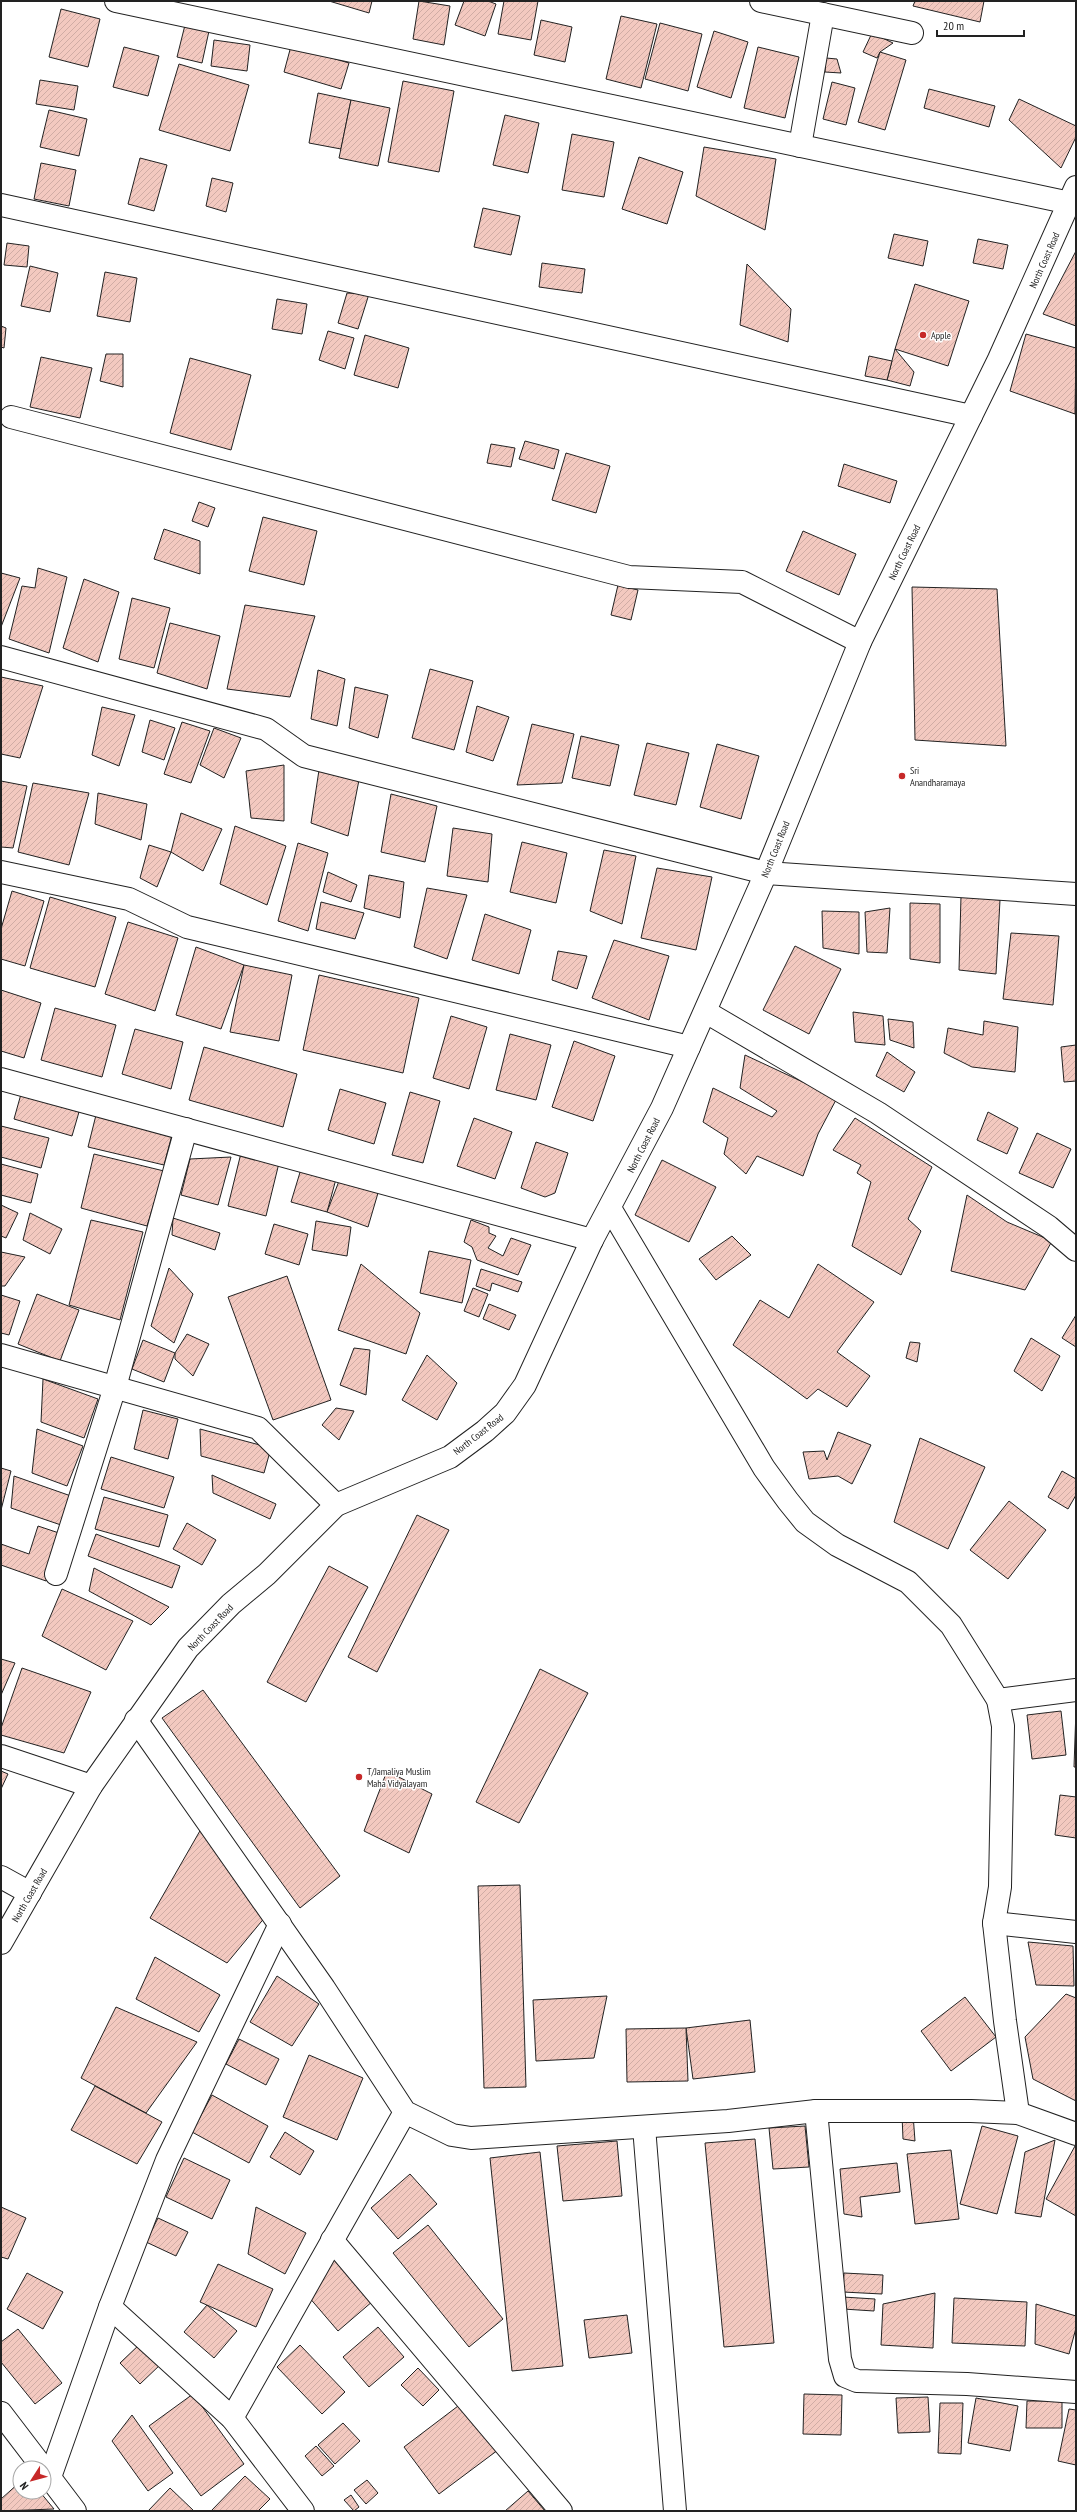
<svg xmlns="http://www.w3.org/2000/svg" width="1077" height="2512" viewBox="0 0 1077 2512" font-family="'PT Sans Narrow',sans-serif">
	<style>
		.building { fill: url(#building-hatch); stroke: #222 }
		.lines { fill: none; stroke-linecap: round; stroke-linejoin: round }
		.minor-casing { stroke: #222; stroke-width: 24 }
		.major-casing { stroke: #222; stroke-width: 24 }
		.minor { stroke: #fff; stroke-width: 22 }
		.major { stroke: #fff; stroke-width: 22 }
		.poi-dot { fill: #c62828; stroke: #fff; stroke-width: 1.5 }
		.labels { text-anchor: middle; stroke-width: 3; stroke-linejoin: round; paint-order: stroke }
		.street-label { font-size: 10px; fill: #222; stroke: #fff }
		.poi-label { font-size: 10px; fill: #222; stroke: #fff; text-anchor: start }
	</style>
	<defs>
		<pattern id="building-hatch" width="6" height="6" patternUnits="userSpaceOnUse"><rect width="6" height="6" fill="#f3c9c0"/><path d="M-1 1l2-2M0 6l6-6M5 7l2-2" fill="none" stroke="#d0aca5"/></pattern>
	</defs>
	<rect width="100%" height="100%" fill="#fff"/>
	<g class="building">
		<polygon points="329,1 372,1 369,13"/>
		<polygon points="419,1 450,6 444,45 413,39"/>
		<polygon points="464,1 488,1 496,4 485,36 455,25"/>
		<polygon points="504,1 538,1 531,40 498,34"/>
		<polygon points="915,1 984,1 980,22 913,6"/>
		<polygon points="61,9 100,19 88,67 49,57"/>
		<polygon points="621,16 657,24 641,88 606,79"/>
		<polygon points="541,20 572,27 565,62 534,55"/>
		<polygon points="660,23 702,34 688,91 645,79"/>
		<polygon points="185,25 209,31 202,63 177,57"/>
		<polygon points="714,31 748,42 731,98 697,87"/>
		<polygon points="872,33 893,43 880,52 877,58 863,52"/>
		<polygon points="214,40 250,45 247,71 211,66"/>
		<polygon points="291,46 349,63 341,89 284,72"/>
		<polygon points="124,47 159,56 148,96 113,87"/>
		<polygon points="758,47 799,57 785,118 744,108"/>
		<polygon points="880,52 906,60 885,130 858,122"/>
		<polygon points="826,58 837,59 841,73 825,72"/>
		<polygon points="179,64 249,85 230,151 159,130"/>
		<polygon points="40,80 78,86 74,110 36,104"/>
		<polygon points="403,81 454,91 439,172 388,162"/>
		<polygon points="832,82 855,88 846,125 823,119"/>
		<polygon points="929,89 995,106 989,127 924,108"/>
		<polygon points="318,93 351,100 341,149 309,143"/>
		<polygon points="1019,99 1076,126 1076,137 1061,168 1009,120"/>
		<polygon points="351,100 390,108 378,166 339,158"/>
		<polygon points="49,110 87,119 79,156 40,147"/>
		<polygon points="505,115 539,123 528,173 493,165"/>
		<polygon points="572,134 614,142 604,197 562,190"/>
		<polygon points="704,147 776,159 765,230 696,196"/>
		<polygon points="639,157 683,172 667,224 622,209"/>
		<polygon points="140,158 167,165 154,211 128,204"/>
		<polygon points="41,163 76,170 69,206 34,199"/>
		<polygon points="212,178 233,183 226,212 206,206"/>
		<polygon points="483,208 520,216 511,255 474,247"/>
		<polygon points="894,234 928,241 923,266 888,258"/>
		<polygon points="978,239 1008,245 1003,269 973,263"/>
		<polygon points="7,243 29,246 27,267 4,265"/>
		<polygon points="1076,251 1076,326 1043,314"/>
		<polygon points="542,263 585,269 582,293 539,287"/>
		<polygon points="747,264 791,309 788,342 740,325"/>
		<polygon points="30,266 58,273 50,312 21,306"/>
		<polygon points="105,272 137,278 130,322 97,316"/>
		<polygon points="915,284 969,301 948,366 895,349"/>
		<polygon points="347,293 369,294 358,329 338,323"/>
		<polygon points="277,299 307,304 302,334 272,329"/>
		<polygon points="1,326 6,328 4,348 1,347"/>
		<polygon points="328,331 354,338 345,369 319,360"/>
		<polygon points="1026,334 1076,348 1075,414 1010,391"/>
		<polygon points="365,335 409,348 398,388 354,375"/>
		<polygon points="895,349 914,372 910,386 887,380"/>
		<polygon points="106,354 123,354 123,387 100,381"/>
		<polygon points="869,356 892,361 887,380 865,376"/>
		<polygon points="41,357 92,368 80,418 30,407"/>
		<polygon points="190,358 251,375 231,450 170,433"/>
		<polygon points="525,441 559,450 554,469 519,459"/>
		<polygon points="491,444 515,448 511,467 487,463"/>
		<polygon points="566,453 610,466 596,513 552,500"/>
		<polygon points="844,464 897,481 890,503 838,486"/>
		<polygon points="199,502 215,508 208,527 192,521"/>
		<polygon points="263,517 317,531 304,585 249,571"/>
		<polygon points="164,529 200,541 200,574 154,559"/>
		<polygon points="803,531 856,554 839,595 786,571"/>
		<polygon points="38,568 67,577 49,653 9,639 22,586 35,588"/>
		<polygon points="1,573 20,578 1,627"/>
		<polygon points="84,579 119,592 98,662 63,648"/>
		<polygon points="618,585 638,590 631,620 611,615"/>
		<polygon points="912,587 997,589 1006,746 915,740"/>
		<polygon points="132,598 170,608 154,668 119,659"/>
		<polygon points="245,605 315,616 290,697 227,689"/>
		<polygon points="170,623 220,636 207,689 157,673"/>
		<polygon points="430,669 473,681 454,750 412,738"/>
		<polygon points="318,670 345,679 337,726 311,719"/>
		<polygon points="1,677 43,686 20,758 1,754"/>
		<polygon points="355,687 388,695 378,738 349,728"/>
		<polygon points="477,706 509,717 493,761 466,752"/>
		<polygon points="102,707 135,715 119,766 92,755"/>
		<polygon points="150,720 175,728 164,760 142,752"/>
		<polygon points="182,722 210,731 191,783 164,774"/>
		<polygon points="532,724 574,734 562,783 517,785"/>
		<polygon points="214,728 241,738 224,778 200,765"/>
		<polygon points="581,736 619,745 610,786 572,778"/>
		<polygon points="647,743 689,753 676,805 634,795"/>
		<polygon points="717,744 759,756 741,819 700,807"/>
		<polygon points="284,765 284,821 251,818 246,771"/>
		<polygon points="319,770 359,780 348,836 311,823"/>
		<polygon points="1,781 27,786 13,848 1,847"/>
		<polygon points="33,783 89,793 69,865 18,852"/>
		<polygon points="98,793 147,804 141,840 95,824"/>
		<polygon points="391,794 437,806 425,862 381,852"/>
		<polygon points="181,813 222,829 203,871 171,852"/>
		<polygon points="235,826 286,846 267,905 220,884"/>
		<polygon points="453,828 492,834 488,882 447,876"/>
		<polygon points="522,842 567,853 556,903 510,892"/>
		<polygon points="298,843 328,853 308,931 278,921"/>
		<polygon points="149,845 171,852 157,887 140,878"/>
		<polygon points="604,850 636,856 622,924 590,911"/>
		<polygon points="657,868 712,877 696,950 641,938"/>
		<polygon points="328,872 357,885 351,902 323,892"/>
		<polygon points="369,875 404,882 400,918 364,908"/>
		<polygon points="427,888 467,895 447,959 414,947"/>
		<polygon points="12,891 44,901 25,966 1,959 1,929"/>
		<polygon points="961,896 1000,900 996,974 959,970"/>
		<polygon points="50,897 116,917 95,987 30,968"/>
		<polygon points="321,902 364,913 355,939 316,929"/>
		<polygon points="910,903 940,904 940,963 910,959"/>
		<polygon points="890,908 887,953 867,952 865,912"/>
		<polygon points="822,911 859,912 859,954 823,948"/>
		<polygon points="485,914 531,930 519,974 472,960"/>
		<polygon points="128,922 178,938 155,1011 105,994"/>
		<polygon points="1011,933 1059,936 1053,1005 1003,999"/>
		<polygon points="614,940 669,956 649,1020 592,998"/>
		<polygon points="795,946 841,969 809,1034 763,1010"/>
		<polygon points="196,947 244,965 221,1029 176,1015"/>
		<polygon points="558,951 587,956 577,989 552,980"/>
		<polygon points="244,965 292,975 279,1041 230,1032"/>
		<polygon points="319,975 419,998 403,1073 303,1050"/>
		<polygon points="1,990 41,1003 24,1058 1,1051"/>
		<polygon points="55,1008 116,1025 102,1077 41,1060"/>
		<polygon points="853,1012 883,1016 885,1045 855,1042"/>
		<polygon points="451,1016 487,1027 469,1089 433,1078"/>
		<polygon points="888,1019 913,1022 914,1048 890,1040"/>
		<polygon points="984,1021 1018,1027 1015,1072 972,1067 944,1053 948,1028 983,1035"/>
		<polygon points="135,1029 183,1042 171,1089 122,1074"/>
		<polygon points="510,1034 551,1045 536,1100 496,1090"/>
		<polygon points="574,1041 615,1056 593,1121 552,1107"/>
		<polygon points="1076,1045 1076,1081 1064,1082 1061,1047"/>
		<polygon points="204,1047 297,1074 283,1127 189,1100"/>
		<polygon points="887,1052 915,1072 904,1092 876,1076"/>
		<polygon points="745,1055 837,1098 818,1134 803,1176 757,1156 746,1174 724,1154 728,1138 703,1122 713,1088 772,1117 777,1111 740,1088"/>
		<polygon points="340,1089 386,1103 374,1144 328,1130"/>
		<polygon points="410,1092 440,1101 423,1163 392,1155"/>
		<polygon points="21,1094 79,1112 72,1136 14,1119"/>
		<polygon points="97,1111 173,1131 164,1165 88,1147"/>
		<polygon points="988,1112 1018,1128 1007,1154 977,1140"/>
		<polygon points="474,1118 512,1132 495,1179 457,1166"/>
		<polygon points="855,1118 932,1167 908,1219 921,1231 901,1275 852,1246 871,1182 857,1173 861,1165 833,1150"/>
		<polygon points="1,1126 49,1138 41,1168 1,1157"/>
		<polygon points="1037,1133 1071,1149 1053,1188 1019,1173"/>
		<polygon points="536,1142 568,1153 555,1193 545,1197 521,1188"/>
		<polygon points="241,1153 279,1163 266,1216 228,1206"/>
		<polygon points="94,1154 164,1171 147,1226 81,1208"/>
		<polygon points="231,1157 218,1205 181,1195 190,1159"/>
		<polygon points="662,1160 716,1187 689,1242 635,1215"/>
		<polygon points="1,1164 38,1174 31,1203 1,1195"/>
		<polygon points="301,1169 336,1179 327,1212 291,1202"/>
		<polygon points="339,1181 378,1193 368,1227 327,1212"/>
		<polygon points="967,1195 1007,1222 1052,1241 1025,1290 951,1271"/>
		<polygon points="1,1205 18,1213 6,1238 1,1236"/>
		<polygon points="30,1213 62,1229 50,1254 23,1240"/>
		<polygon points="173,1218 220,1233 215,1250 172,1235"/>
		<polygon points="91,1220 143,1232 120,1320 69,1305"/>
		<polygon points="471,1220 489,1227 489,1233 496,1236 488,1248 503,1256 511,1238 531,1245 518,1275 477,1260 472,1247 464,1242"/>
		<polygon points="316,1221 351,1227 347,1256 312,1250"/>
		<polygon points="274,1224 308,1234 299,1265 265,1254"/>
		<polygon points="732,1236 751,1255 716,1280 699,1259"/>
		<polygon points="429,1251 471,1260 462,1303 420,1293"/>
		<polygon points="1,1252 25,1257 5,1286 1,1286"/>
		<polygon points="361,1264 420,1313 406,1354 338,1330"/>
		<polygon points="818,1264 874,1302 837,1352 870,1376 847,1407 818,1389 807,1399 733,1345 760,1300 789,1318"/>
		<polygon points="169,1268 193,1294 174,1343 151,1326"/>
		<polygon points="481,1269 522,1282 518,1292 492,1283 490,1291 476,1286"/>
		<polygon points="287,1276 331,1400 273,1420 228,1297"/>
		<polygon points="473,1288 488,1294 479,1317 464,1311"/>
		<polygon points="37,1294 79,1310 60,1361 18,1344"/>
		<polygon points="1,1295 20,1301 9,1335 1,1333"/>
		<polygon points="489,1304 516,1315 509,1330 483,1319"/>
		<polygon points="1076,1315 1076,1347 1062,1338"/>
		<polygon points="187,1334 209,1344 193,1376 175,1359 175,1353"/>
		<polygon points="1031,1338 1060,1356 1042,1391 1014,1371"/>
		<polygon points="143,1340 175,1353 164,1382 132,1369"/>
		<polygon points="910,1342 920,1343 917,1362 906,1358"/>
		<polygon points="354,1348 370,1350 366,1395 340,1385"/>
		<polygon points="427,1355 457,1383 437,1420 402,1400"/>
		<polygon points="43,1379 98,1399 84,1438 41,1422"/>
		<polygon points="336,1408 354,1411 339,1440 322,1425"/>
		<polygon points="143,1410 178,1419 168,1459 134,1449"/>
		<polygon points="37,1429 83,1446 67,1486 32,1473"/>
		<polygon points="200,1429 271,1448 264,1473 201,1456"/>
		<polygon points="838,1432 871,1445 852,1484 838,1476 809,1479 803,1452 824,1451 827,1460"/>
		<polygon points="920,1438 985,1467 948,1549 894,1522"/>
		<polygon points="111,1457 174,1477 164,1508 101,1489"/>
		<polygon points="1,1468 11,1471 1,1510"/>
		<polygon points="1062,1471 1076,1479 1076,1495 1068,1509 1048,1497"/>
		<polygon points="212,1475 276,1504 270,1519 213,1493"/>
		<polygon points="14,1476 71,1496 61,1525 11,1508"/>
		<polygon points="104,1497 168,1515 159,1547 95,1529"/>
		<polygon points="1009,1501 1046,1530 1008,1579 970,1550"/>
		<polygon points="417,1515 449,1530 377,1672 348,1657"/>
		<polygon points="187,1523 216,1540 202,1565 173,1549"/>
		<polygon points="38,1526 62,1534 46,1581 1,1565 1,1544 29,1554"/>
		<polygon points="96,1534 180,1566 172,1588 88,1556"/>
		<polygon points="329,1566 368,1587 306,1702 267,1682"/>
		<polygon points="94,1568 169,1607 151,1625 89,1591"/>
		<polygon points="62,1589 133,1621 106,1670 42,1636"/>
		<polygon points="1,1659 15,1663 1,1695"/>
		<polygon points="22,1668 91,1692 64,1753 1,1735 1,1728"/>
		<polygon points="540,1669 588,1693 519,1823 476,1802"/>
		<polygon points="203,1690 340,1876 300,1908 162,1718"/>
		<polygon points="1076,1709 1076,1767 1074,1767"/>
		<polygon points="1061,1711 1066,1755 1032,1759 1027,1715"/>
		<polygon points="1,1771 8,1774 1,1789"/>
		<polygon points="387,1771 432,1794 409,1853 364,1831"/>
		<polygon points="1060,1795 1076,1797 1076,1838 1055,1835"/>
		<polygon points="201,1829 266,1916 227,1963 150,1918"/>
		<polygon points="520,1885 526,2087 484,2088 478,1886"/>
		<polygon points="1028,1942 1073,1946 1074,1986 1036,1985"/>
		<polygon points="155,1957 220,1995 199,2032 136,1999"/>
		<polygon points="277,1976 319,2004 292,2046 250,2022"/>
		<polygon points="1066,1994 1076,1998 1076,2101 1033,2079 1025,2037"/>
		<polygon points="607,1996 594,2058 536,2061 533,2000"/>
		<polygon points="965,1997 996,2037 951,2071 921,2031"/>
		<polygon points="116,2007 197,2042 146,2113 81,2078"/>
		<polygon points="750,2020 755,2072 693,2079 686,2028"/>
		<polygon points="686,2028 688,2081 627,2082 626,2029"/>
		<polygon points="239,2039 279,2059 266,2085 226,2064"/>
		<polygon points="309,2055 363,2078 337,2140 283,2117"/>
		<polygon points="95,2086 162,2122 137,2164 71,2130"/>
		<polygon points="212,2095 268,2126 249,2163 192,2132"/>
		<polygon points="913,2114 915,2141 903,2139 902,2115"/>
		<polygon points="805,2126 809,2167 773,2169 769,2128"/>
		<polygon points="982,2126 1018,2136 997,2214 960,2204"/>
		<polygon points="285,2132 314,2151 300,2175 270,2157"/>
		<polygon points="755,2139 774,2343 724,2347 705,2143"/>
		<polygon points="1055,2140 1041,2217 1015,2213 1025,2152"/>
		<polygon points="617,2141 622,2196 563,2201 557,2146"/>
		<polygon points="1075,2146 1076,2147 1076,2216 1046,2199"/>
		<polygon points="951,2150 959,2219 915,2224 907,2154"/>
		<polygon points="540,2152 563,2366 512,2371 490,2158"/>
		<polygon points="184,2158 230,2180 212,2219 166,2197"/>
		<polygon points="897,2163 900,2192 860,2197 862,2217 844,2214 840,2169"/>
		<polygon points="410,2174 437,2204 398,2239 371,2208"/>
		<polygon points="1,2207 26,2218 8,2259 1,2257"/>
		<polygon points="256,2207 306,2233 285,2274 248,2254"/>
		<polygon points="158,2218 188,2232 176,2256 146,2242"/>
		<polygon points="428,2225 503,2319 469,2347 393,2253"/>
		<polygon points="330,2252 373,2301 338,2331 308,2296"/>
		<polygon points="218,2264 273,2289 256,2327 200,2302"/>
		<polygon points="27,2273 63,2292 43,2329 7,2309"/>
		<polygon points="844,2273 883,2275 882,2294 843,2292"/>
		<polygon points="935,2293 933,2348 881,2345 883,2304"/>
		<polygon points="843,2297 875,2299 874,2311 843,2309"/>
		<polygon points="954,2298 1027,2302 1025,2346 952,2343"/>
		<polygon points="1036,2304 1076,2316 1076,2328 1069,2354 1035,2344"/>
		<polygon points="207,2305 237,2331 214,2358 184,2332"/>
		<polygon points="627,2315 632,2353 589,2358 584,2320"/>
		<polygon points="378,2327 404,2357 369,2387 343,2357"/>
		<polygon points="18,2329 62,2383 35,2404 1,2362 1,2342"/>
		<polygon points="141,2343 161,2364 140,2384 120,2363"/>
		<polygon points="300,2345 345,2392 322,2414 277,2367"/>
		<polygon points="418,2368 439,2390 423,2406 401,2385"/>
		<polygon points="193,2394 244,2464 201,2496 149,2426"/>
		<polygon points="804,2394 842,2395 841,2435 803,2434"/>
		<polygon points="928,2397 930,2432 898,2433 896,2398"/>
		<polygon points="976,2398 1018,2406 1010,2451 968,2443"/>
		<polygon points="1027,2401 1062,2401 1062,2428 1026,2428"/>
		<polygon points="462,2403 498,2450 439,2494 404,2447"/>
		<polygon points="940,2403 963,2403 961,2454 938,2453"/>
		<polygon points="1069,2409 1076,2410 1076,2465 1058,2461"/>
		<polygon points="132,2415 173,2473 148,2491 112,2441"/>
		<polygon points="343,2423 360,2441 335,2464 318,2445"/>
		<polygon points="316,2446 334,2466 322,2476 305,2456"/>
		<polygon points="245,2476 270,2499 258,2511 211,2511"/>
		<polygon points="367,2480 378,2493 366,2504 354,2490"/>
		<polygon points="20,2482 20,2492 40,2492 54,2509 1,2511 1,2499"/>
		<polygon points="170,2488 194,2511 148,2511"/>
		<polygon points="528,2491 545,2511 505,2511"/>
		<polygon points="351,2495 359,2507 354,2511 344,2500"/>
	</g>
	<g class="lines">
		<g class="minor-casing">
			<g id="minor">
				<polyline points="116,1 1070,203"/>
				<polyline points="761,1 912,33"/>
				<polyline points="800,146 823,14"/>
				<polyline points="1,205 971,416"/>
				<polyline points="11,417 629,577 742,582 860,642"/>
				<polyline points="1,657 266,729 304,756 766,873 1076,894"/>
				<polyline points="1,872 129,899 187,927 689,1047"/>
				<polyline points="706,1012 878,1113 1049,1227 1076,1250"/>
				<polyline points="1,1079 592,1240"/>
				<polyline points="610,1208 764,1468 788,1501 805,1522 837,1545 908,1582 951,1625 998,1700 1003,1726 1000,1887 994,1923 1005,2021 1018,2113"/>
				<polyline points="1,1355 258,1428 336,1505"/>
				<polyline points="56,1574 115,1387 186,1129"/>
				<polyline points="998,1700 1076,1690"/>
				<polyline points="136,1720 324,1988 405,2112 452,2135 471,2138 728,2121 816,2111 971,2111 1018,2113 1076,2134"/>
				<polyline points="1,1756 91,1786"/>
				<polyline points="1,1877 30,1893"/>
				<polyline points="994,1923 1076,1932"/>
				<polyline points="280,1924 167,2160 110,2307 232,2418 303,2511"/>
				<polyline points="816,2111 840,2359 845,2376 857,2381 967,2384 1076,2392"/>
				<polyline points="644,2127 675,2511"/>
				<polyline points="332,2240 561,2511"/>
				<polyline points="1,2413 43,2468"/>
				<polyline points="232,2418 405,2112"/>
				<polyline points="44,2470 75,2511"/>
				<polyline points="50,2477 110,2307"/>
			</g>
		</g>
		<g class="major-casing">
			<polyline id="major" points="1,1943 91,1786 188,1648 231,1604 267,1574 336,1505 450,1457 485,1431 505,1413 525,1385 592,1240 662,1108 766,873 860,642 999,359 1076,187"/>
		</g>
		<use href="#minor" class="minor"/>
		<use href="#major" class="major"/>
	</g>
	<g class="poi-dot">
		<circle cx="923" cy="335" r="4"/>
		<circle cx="902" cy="776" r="4"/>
		<circle cx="359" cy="1777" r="4"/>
	</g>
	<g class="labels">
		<g class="street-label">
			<text transform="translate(1044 260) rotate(-66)" y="4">North Coast Road</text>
			<text transform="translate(904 552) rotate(-64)" y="4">North Coast Road</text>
			<text transform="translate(775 849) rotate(-68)" y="4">North Coast Road</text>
			<text transform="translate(643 1145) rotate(-63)" y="4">North Coast Road</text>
			<text transform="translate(478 1434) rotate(-38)" y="4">North Coast Road</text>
			<text transform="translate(210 1627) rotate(-46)" y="4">North Coast Road</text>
			<text transform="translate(29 1895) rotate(-60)" y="4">North Coast Road</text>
		</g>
		<g class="poi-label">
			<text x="931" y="339">Apple</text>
			<text x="910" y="774">Sri<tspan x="910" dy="12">Anandharamaya</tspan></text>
			<text x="367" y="1775">T/Jamaliya Muslim<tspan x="367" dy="12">Maha Vidyalayam</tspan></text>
		</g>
	</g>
	<rect width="1077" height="2512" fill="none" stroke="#222222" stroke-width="4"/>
	<g transform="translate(32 2480) rotate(234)"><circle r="19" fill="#ffffff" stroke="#a7a7a7"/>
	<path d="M0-3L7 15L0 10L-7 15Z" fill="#c62828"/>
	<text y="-6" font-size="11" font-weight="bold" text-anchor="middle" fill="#222222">N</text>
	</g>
	<path d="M937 30v6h87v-6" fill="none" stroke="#222222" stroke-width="2"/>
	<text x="943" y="30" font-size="12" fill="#222222" stroke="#ffffff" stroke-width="3" paint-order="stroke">20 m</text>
</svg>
